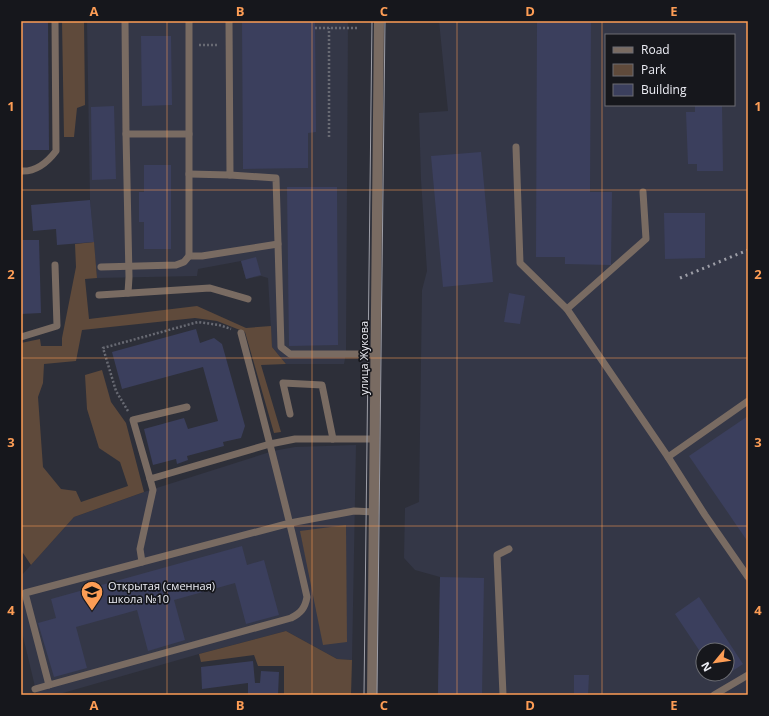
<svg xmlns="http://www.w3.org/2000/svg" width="769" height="716" viewBox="0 0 769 716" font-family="'Open Sans',sans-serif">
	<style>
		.built { fill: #343747; fill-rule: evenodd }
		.green { fill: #5f4a3b }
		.building { fill: #3b3f5d }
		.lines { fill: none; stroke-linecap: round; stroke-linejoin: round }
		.path { stroke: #686a73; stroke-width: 2.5; stroke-dasharray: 2 2; stroke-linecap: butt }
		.service { stroke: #796b62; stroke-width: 7 }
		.tertiary { stroke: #796b62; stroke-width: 10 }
		.tram { stroke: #9d9ea7; stroke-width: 1 }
		.rail { stroke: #9d9ea7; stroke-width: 3; stroke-dasharray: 2 4; stroke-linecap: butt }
		.grid { fill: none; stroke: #fd9d55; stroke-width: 1; stroke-opacity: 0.55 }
		.labels { text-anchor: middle; stroke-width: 3.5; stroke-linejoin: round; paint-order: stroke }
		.street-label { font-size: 11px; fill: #edeef5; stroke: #16171c }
		.poi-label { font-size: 11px; fill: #edeef5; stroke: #16171c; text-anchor: start }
		.neatline { fill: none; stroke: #fd9d55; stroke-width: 1.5 }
		.grid-label { font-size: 13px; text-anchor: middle; font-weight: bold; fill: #fd9d55 }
	</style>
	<rect width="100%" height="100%" fill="#2d2f39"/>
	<g class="built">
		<polygon points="87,21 348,21 346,353 344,364 286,364 272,347 268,278 261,276 246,279 241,261 198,269 197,276 97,278 90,200"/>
		<path d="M439 21H748V695H438L440 577 415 570 404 558 405 508 419 502 422 290 427 271 421 180 419 113 448 111ZM606 35H734V105H606ZM703 650H727V674H703Z"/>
		<polygon points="356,445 352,660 337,659 286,631 199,654 56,695 37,695 21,628 21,576 74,517 144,492 273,451 295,447"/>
	</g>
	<g class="green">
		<polygon points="62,21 84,21 85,105 77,108 74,137 64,137"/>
		<polygon points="94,242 97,278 85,279 89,319 197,306 246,328 271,326 272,347 286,364 261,365 281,432 274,433 245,332 217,321 195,318 82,330 76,361 44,364 43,383 38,397 43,467 61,489 76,491 81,502 128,486 120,462 99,448 87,409 85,375 102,370 111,402 126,423 144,492 74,517 31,565 21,550 21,343 40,339 41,346 62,346 62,338 76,267 75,244"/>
		<polygon points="346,525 347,642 323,645 300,531"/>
		<polygon points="286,631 337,659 352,660 351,695 284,695 284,666 258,666 254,655 201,662 199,654"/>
	</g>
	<g class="building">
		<polygon points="21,21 48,21 49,150 21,150"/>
		<polygon points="242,21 315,21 316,132 308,133 308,168 243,169"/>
		<polygon points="537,21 591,21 590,192 612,192 611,265 565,264 565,257 536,257"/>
		<polygon points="141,36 171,36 172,105 142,106"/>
		<polygon points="695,105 722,105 723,171 697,171 697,164 688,164 686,112 695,112"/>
		<polygon points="114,106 116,179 92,180 91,107"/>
		<polygon points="481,152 493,282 443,287 431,156"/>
		<polygon points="144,165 171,165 171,249 144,249 144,222 139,222 139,192 144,192"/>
		<polygon points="287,187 337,187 338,345 289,346"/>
		<polygon points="90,200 94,242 57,245 56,229 33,231 31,205"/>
		<polygon points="664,213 705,213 705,258 665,259"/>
		<polygon points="21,240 39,240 41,313 21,314"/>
		<polygon points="256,257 261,275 246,279 241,261"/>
		<polygon points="509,293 525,296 520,324 504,322"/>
		<polygon points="196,329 200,343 214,338 222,344 245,426 241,438 223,442 224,446 187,456 188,460 177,464 176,459 153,465 144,429 184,418 188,429 218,421 203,367 122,389 112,352"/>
		<polygon points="748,416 748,542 689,456"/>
		<polygon points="242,546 247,565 264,560 279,615 246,624 235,583 174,600 185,640 148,651 137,610 76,627 87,668 54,677 38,623 56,618 51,599"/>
		<polygon points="440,577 484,578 482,695 438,695"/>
		<polygon points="699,597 743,664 719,680 715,674 727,674 727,650 703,650 703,656 675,614"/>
		<polygon points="253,661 255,683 260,683 261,671 279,672 278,695 248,695 248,683 202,689 201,667"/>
		<polygon points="574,675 589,675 588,695 574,695"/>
	</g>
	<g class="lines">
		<g class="path">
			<polyline points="315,28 357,28"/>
			<polyline points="199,45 218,45"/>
			<polyline points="329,137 329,28"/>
			<polyline points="128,411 116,391 103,348 198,322 219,325 231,329"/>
		</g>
		<g class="service">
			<polyline points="125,21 126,134 189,134"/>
			<polyline points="126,134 129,277 128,293"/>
			<polyline points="516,147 520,263 567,309 668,457 705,515 748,577"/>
			<path d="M21 171C36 172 47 163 56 151L55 21"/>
			<polyline points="189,174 230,175 229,21"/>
			<polyline points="278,244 281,347 290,354 376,354"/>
			<polyline points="189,256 202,256 278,244 276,178 230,175"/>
			<polyline points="101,267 176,265 184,262 189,256 189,21"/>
			<polyline points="99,295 210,288 248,299"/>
			<polyline points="567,309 646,239 643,192"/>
			<path d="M241 333C264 420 287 508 307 597 305 608 301 613 291 618L49 685 25 593 290 523 354 511 375 512"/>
			<polyline points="21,337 57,326 55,265"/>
			<polyline points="187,407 133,420 150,479 270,444 295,439 375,439"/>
			<polyline points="290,414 283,383 322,385 333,439"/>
			<polyline points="668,457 748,401"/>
			<polyline points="142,562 140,549 153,490 150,479"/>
			<polyline points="35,689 49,685"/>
			<polyline points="503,695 497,555 509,549"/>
			<polyline points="714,695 748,675"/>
		</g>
		<polyline class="tertiary" points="372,695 379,21"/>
		<g class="tram">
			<polyline points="364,695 372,21"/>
			<polyline points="377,695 385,21"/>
		</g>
		<polyline class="rail" points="680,278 748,250"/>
	</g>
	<path class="grid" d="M167 21V695M312 21V695M457 21V695M602 21V695M21 190H748M21 358H748M21 526H748"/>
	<defs>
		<g id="school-pin" transform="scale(1.15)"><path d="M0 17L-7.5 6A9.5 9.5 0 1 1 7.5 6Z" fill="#fd9d55" stroke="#16171c"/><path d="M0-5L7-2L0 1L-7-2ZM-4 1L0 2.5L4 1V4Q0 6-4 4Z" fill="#111"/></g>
	</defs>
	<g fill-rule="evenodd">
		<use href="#school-pin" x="92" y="592"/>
	</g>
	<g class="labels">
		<g class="street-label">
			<text transform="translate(364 358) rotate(-90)" y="4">улица Жукова</text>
		</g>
		<g class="poi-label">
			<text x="108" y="590">Открытая (сменная)<tspan x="108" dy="13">школа №10</tspan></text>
		</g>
	</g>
	<rect width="769" height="716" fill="none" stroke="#16171c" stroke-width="44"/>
	<rect x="605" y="34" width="130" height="72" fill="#16171c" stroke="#6c6d73"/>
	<rect x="613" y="47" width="20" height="6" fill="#796b62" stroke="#6c6d73"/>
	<text x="641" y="54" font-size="12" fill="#edeef5">Road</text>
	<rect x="613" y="64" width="20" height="12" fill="#5f4a3b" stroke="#6c6d73"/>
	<text x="641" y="74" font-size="12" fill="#edeef5">Park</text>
	<rect x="613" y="84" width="20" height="12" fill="#3b3f5d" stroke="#6c6d73"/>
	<text x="641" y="94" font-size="12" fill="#edeef5">Building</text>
	<g transform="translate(715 662) rotate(241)"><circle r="19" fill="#16171c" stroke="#6c6d73"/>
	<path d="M0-3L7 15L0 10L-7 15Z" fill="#fd9d55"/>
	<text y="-6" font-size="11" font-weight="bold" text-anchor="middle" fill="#edeef5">N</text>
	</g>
	<rect x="22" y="22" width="725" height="672" class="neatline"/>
	<g class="grid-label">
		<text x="94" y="16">A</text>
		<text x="240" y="16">B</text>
		<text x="384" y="16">C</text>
		<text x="530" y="16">D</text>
		<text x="674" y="16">E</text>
		<text x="11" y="111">1</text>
		<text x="758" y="111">1</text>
		<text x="11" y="279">2</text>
		<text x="758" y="279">2</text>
		<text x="11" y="447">3</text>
		<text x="758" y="447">3</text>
		<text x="11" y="615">4</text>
		<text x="758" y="615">4</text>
		<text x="94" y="710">A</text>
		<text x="240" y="710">B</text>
		<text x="384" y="710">C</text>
		<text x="530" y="710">D</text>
		<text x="674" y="710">E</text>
	</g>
</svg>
